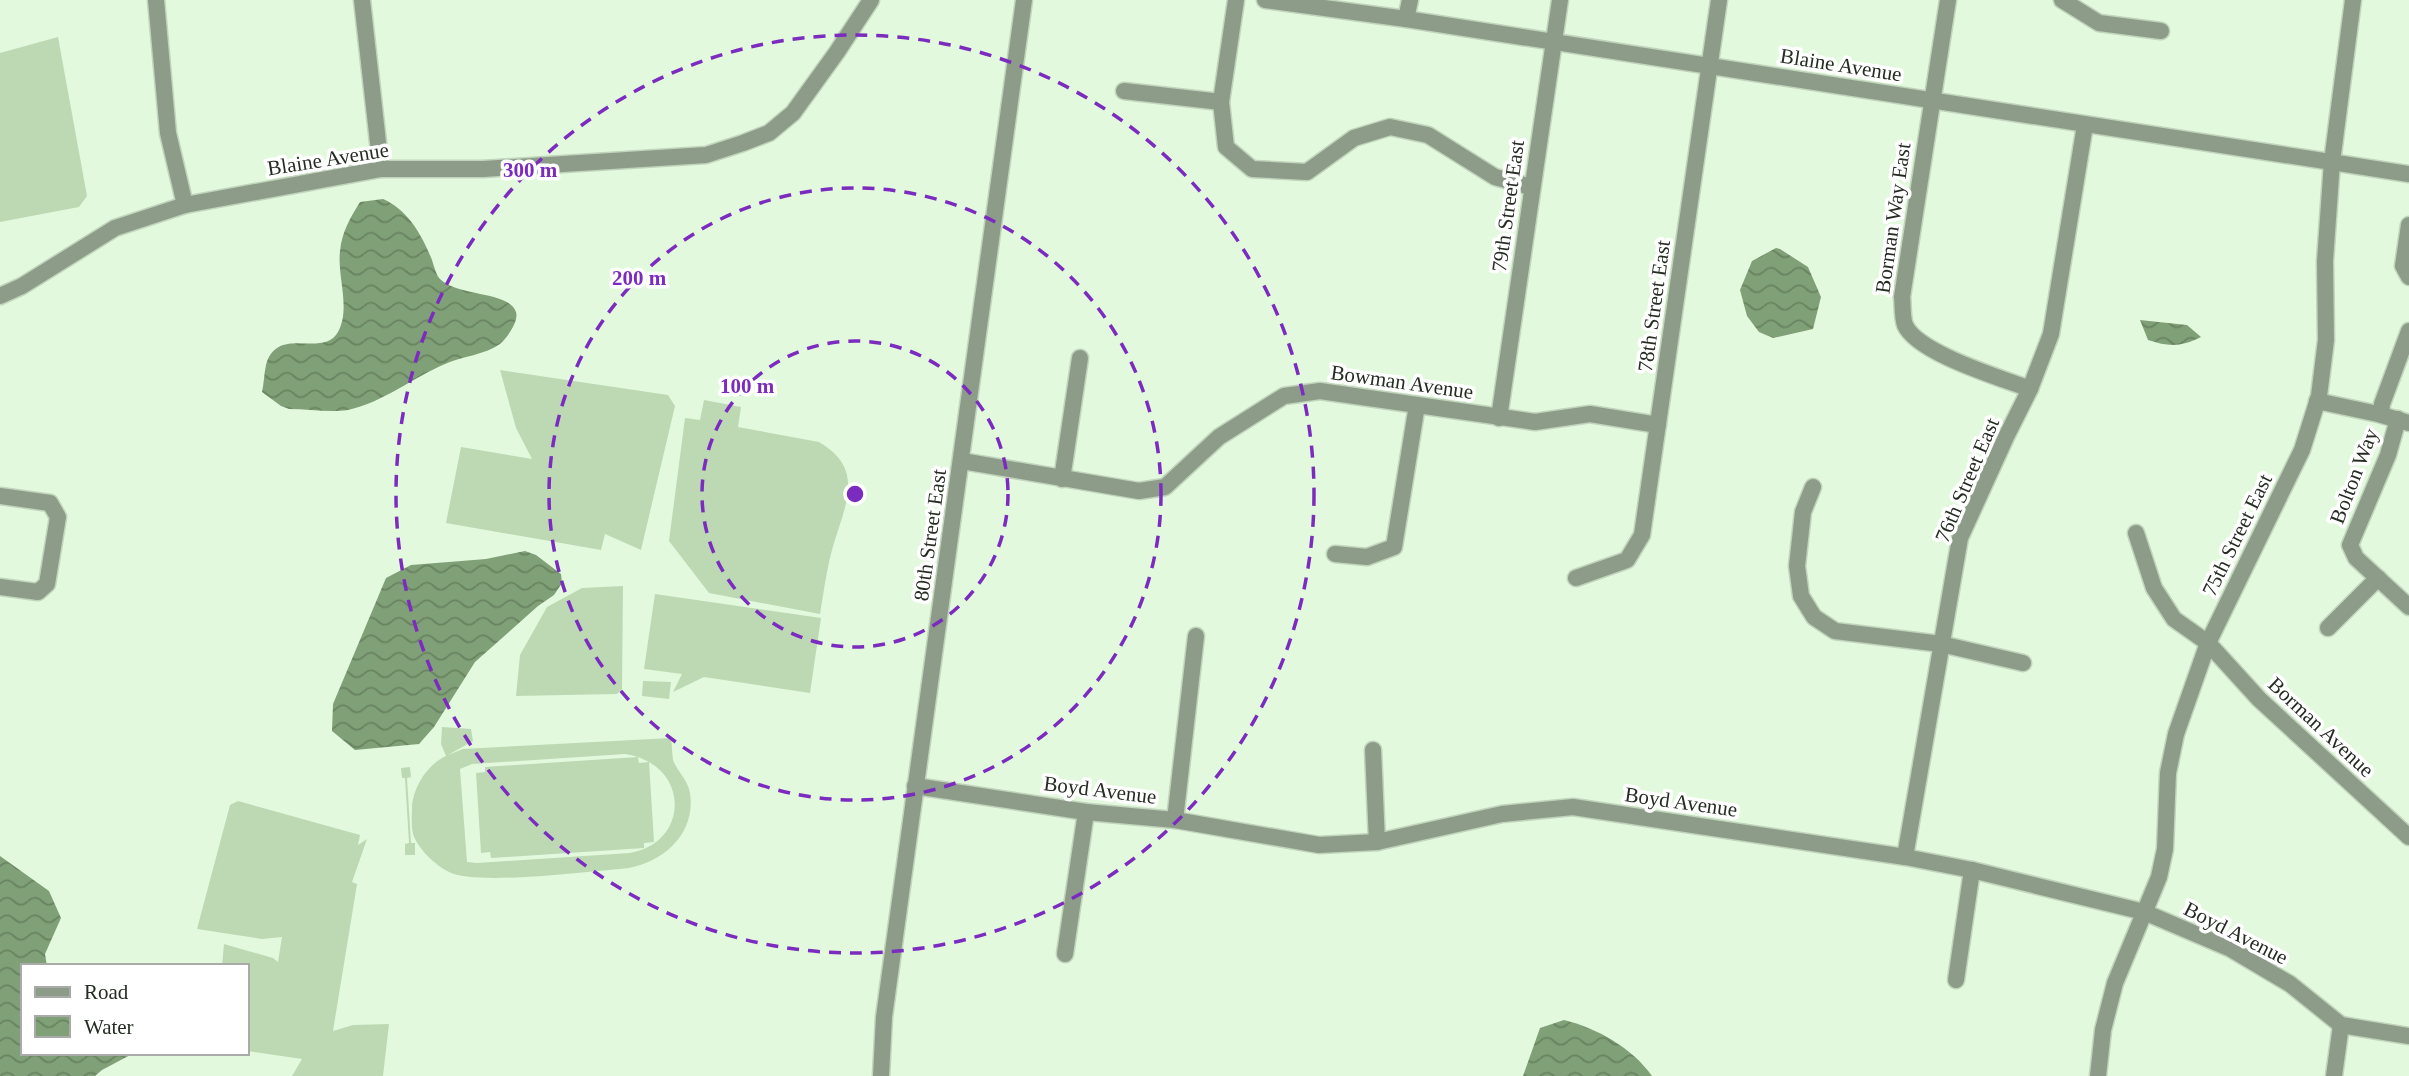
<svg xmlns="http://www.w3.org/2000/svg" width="2409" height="1076" viewBox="0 0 2409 1076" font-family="Georgia,serif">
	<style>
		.pitch { fill: #bcd9b4; fill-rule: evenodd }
		.water { fill: url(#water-waves) }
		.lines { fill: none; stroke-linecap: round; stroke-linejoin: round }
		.minor-casing { stroke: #c1d4bc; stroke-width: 19 }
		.minor { stroke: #8d9c89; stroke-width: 16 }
		.ring { fill: none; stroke: #7b2cbf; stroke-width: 3.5; stroke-dasharray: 12 9 }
		.labels { text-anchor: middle; stroke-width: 7; stroke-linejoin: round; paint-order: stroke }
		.street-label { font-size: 21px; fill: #252d23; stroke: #fff }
		.centre { fill: #7b2cbf; stroke: #fff; stroke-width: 3.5 }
		.ring-label { font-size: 21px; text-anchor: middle; font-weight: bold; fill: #7b2cbf; stroke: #fff; stroke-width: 7; stroke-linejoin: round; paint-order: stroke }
	</style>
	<defs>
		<pattern id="water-waves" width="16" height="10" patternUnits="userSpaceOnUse" patternTransform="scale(1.75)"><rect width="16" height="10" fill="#80a077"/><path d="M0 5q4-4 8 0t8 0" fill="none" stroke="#698361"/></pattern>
	</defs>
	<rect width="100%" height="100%" fill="#e3f9dd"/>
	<g class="pitch">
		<polygon points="58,37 87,196 79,207 0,222 0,53"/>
		<polygon points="500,370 668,395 675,406 641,550 605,534 601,550 446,523 461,447 532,459 516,428"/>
		<path d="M704 400 741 407 738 427 819 442C865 469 846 503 834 543 827 566 824 591 820 614L709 593 669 541 685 418 700 420Z"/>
		<polygon points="623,586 622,689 617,694 516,696 520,655 547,607 582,588"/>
		<polygon points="655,594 821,618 810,693 704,677 673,692 682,674 644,669"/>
		<polygon points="643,681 671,682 669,699 642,696"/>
		<path d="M442 727 471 729 473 741 448 755 463 749 671 738C672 745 672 753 673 760 677 771 688 780 690 793 696 833 665 861 629 868 594 871 475 886 449 872 435 865 418 849 413 834 411 826 412 815 412 807 413 787 428 764 446 756L441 744ZM625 754C691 764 690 843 630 853L477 863 467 862 460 769 472 764Z"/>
		<polygon points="638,757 639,763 649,762 654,842 644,843 644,848 491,858 490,852 481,853 476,773 485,772 485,767"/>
		<polygon points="410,767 411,777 407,778 411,843 415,843 415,855 405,855 405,844 409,843 405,778 402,778 401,768"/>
		<polygon points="238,801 360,835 358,845 367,839 352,882 357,884 333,1031 353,1025 389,1024 383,1076 292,1076 302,1059 247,1051 247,966 222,966 224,944 273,958 278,962 282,937 262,939 197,929 230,805"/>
	</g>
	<g class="water">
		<path d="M383 199C408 210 422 235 432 260 434 266 436 275 440 279 459 297 509 291 516 312 519 321 507 338 500 344 484 355 463 356 445 364 412 378 384 402 348 410 330 413 308 409 289 409L281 406 262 392C264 383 264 374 266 365 277 324 323 359 338 332 351 308 337 277 340 251 342 232 350 218 360 202Z"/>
		<polygon points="1776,248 1780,249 1808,267 1821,297 1813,329 1773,338 1759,332 1747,316 1740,290 1752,261"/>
		<path d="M2140 320 2187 325 2201 337C2181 347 2169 347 2148 340Z"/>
		<polygon points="525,551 536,555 561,574 562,583 554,595 538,606 475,662 434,727 419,744 355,750 332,731 333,704 386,578 411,565 486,559"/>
		<polygon points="0,856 49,891 61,918 45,954 47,966 23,966 23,1053 134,1053 102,1070 95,1076 0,1076"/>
		<path d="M1564 1020C1597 1028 1632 1048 1652 1076H1523L1540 1028Z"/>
	</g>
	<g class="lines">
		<g class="minor-casing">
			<g id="minor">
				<polyline points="156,0 168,133 185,205"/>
				<polyline points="362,0 381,169"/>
				<polyline points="1236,0 1221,102 1226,147 1252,169 1307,172 1354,138 1390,127 1428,135 1495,177 1531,187"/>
				<polyline points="1265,0 1406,19 2409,174"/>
				<path d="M1948 0 1902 297C1903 305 1902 317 1905 325 1917 353 2001 378 2030 389"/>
				<polyline points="2062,0 2099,23 2161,31"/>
				<polyline points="1406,19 1410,0"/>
				<polyline points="1124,91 1221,102"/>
				<polyline points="2409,225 2403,266 2409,277"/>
				<polyline points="0,296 22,286 115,228 185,205 381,169 483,169 706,155 743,143 769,133 793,113 837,52 871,0"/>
				<polyline points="2317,401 2378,414 2409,423"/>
				<polyline points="2381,414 2382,404 2409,331"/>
				<polyline points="1499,418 1560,0"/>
				<polyline points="2398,419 2388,455 2350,545 2356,558 2409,607"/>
				<polyline points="962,461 1139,491 1165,487 1219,437 1284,396 1320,391 1535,422 1590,414 1658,425"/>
				<polyline points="1062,479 1080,358"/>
				<polyline points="1813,487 1803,512 1797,566 1801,596 1814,617 1835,631 1941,644 2023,663"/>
				<polyline points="0,496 50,503 58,517 47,584 38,592 0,587"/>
				<polyline points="2136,533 2154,588 2174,619 2208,643 2259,699 2409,837"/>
				<polyline points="1335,554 1367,557 1394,547 1417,405"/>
				<polyline points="1576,578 1627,560 1642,535 1719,0"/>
				<polyline points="2328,628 2378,578"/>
				<polyline points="1373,750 1377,842"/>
				<polyline points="915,786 1086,812 1175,820 1319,845 1377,842 1502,814 1573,807 1905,857 1972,870 2144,912 2231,949 2290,984 2341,1025 2409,1036"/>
				<polyline points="1175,820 1196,636"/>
				<polyline points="1905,857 1960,538 2006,437 2030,389 2051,334 2085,125"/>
				<polyline points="1065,954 1086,812"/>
				<polyline points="1956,980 1972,870"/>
				<polyline points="881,1076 884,1017 1024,0"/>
				<polyline points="2098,1076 2103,1030 2115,983 2159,877 2165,849 2168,773 2176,734 2208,643 2302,450 2319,396 2326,340 2325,261 2332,162 2353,0"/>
				<polyline points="2334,1076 2341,1025"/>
			</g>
		</g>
		<use href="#minor" class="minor"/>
	</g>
	<g class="ring">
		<circle cx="855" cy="494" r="153"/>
		<circle cx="855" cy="494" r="306"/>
		<circle cx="855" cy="494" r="459"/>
	</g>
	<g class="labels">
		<g class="street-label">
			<text transform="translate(1841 65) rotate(9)" y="7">Blaine Avenue</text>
			<text transform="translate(328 159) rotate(-9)" y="7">Blaine Avenue</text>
			<text transform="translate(1508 206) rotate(-82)" y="7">79th Street East</text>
			<text transform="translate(1893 218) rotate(-82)" y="7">Borman Way East</text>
			<text transform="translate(1654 306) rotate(-82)" y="7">78th Street East</text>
			<text transform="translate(1402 382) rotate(8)" y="7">Bowman Avenue</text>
			<text transform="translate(2354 476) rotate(-69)" y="7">Bolton Way</text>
			<text transform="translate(1967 480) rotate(-67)" y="7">76th Street East</text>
			<text transform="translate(930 535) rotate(-82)" y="7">80th Street East</text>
			<text transform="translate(2237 535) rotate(-64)" y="7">75th Street East</text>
			<text transform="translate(2321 727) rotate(43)" y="7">Borman Avenue</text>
			<text transform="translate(1100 790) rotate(7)" y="7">Boyd Avenue</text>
			<text transform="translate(1681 802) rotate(8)" y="7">Boyd Avenue</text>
			<text transform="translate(2236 933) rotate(27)" y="7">Boyd Avenue</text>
		</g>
	</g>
	<circle cx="855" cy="494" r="10" class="centre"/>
	<g class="ring-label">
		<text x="530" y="177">300 m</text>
		<text x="639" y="285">200 m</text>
		<text x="747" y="393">100 m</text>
	</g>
	<rect x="21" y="964" width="228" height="91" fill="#ffffff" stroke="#a8aba7" stroke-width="2"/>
	<rect x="35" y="987" width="35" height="10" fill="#8d9c89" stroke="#a8aba7" stroke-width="2"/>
	<text x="84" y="999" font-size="21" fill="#252d23">Road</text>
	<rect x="35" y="1016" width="35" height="21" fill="url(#water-waves)" stroke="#a8aba7" stroke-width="2"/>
	<text x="84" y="1034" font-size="21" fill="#252d23">Water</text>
</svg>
